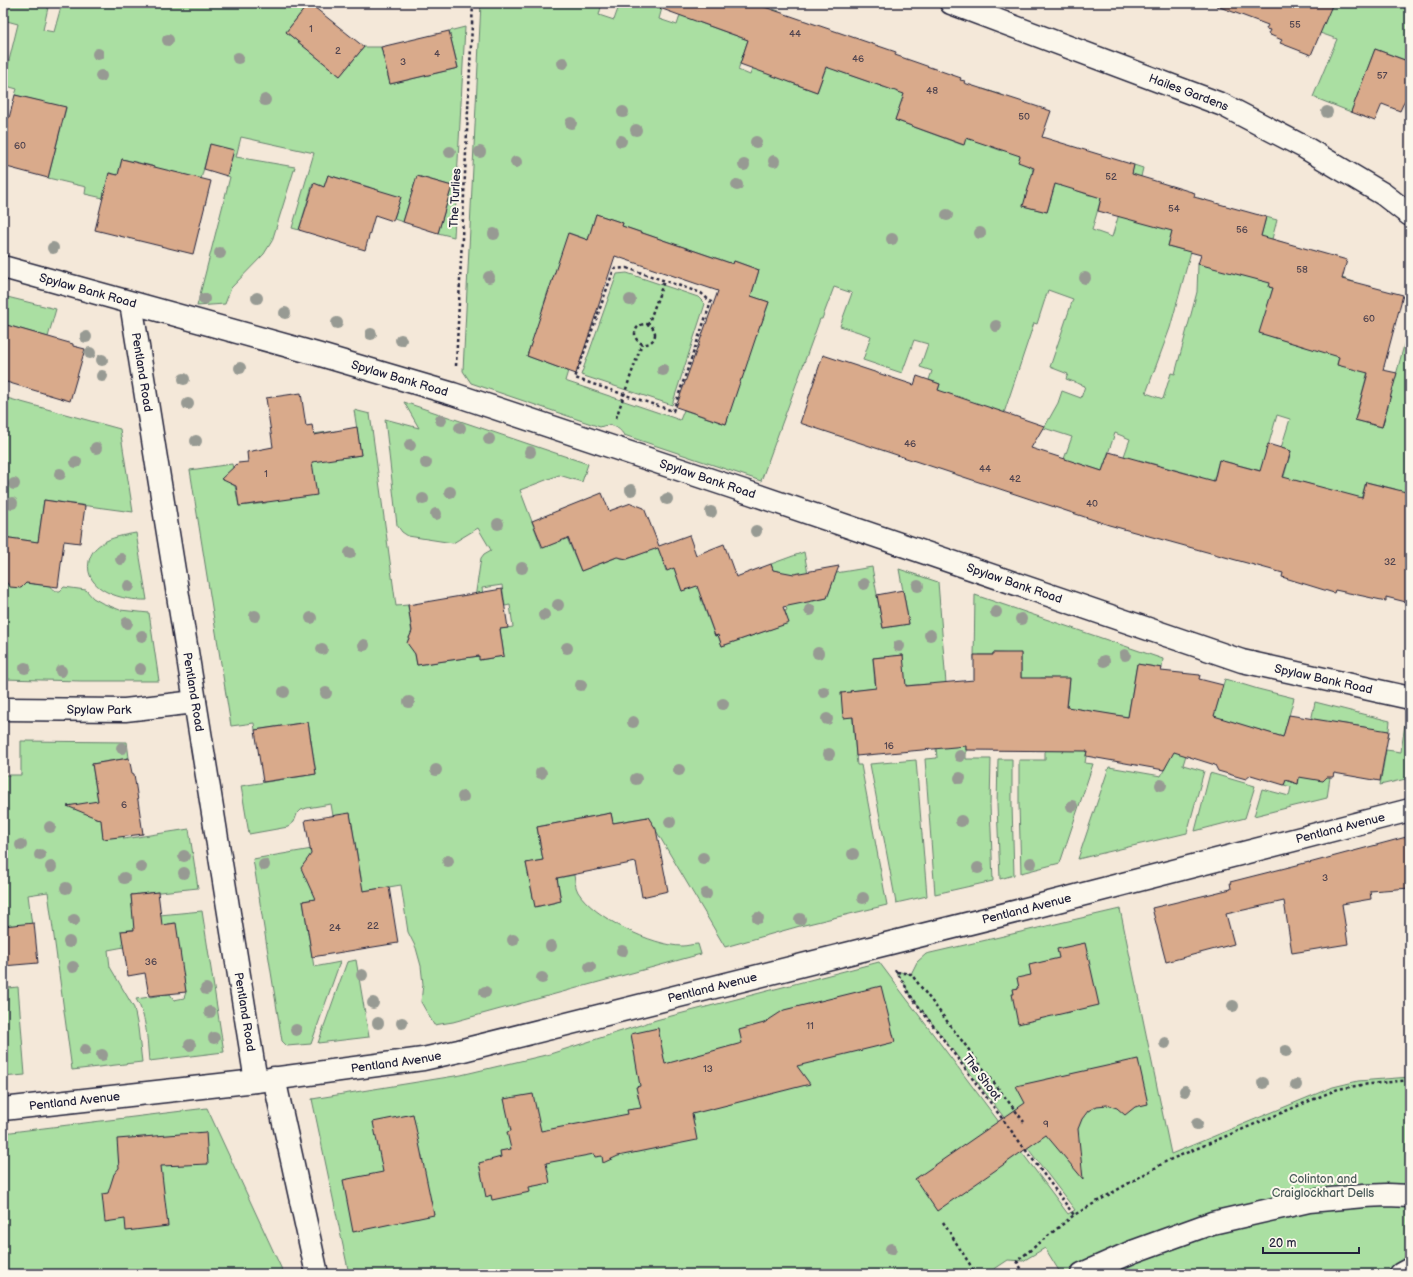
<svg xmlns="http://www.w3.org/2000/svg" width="1413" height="1277" viewBox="0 0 1413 1277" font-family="'Balsamiq Sans',sans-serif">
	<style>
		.green { fill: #aadfa2; stroke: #66806e; fill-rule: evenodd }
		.building { fill: #d9aa8b; stroke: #22223b }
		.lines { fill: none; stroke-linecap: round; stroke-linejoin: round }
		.minor-casing { stroke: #22223b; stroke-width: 25 }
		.path { stroke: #22223b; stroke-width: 2.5; stroke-dasharray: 3 3; stroke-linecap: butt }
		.minor { stroke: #fbf7ec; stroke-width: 22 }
		.tree { fill: #979a93 }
		.labels { text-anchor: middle; stroke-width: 4; stroke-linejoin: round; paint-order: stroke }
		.number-label { font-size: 10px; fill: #50444f }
		.street-label { font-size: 12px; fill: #22223b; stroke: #fbf7ec }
		.park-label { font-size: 12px; fill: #4b5b5a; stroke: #fbf7ec }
	</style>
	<rect width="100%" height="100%" fill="#f4e8d9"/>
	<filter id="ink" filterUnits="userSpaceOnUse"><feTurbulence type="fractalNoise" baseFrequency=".025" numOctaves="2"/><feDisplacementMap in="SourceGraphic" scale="8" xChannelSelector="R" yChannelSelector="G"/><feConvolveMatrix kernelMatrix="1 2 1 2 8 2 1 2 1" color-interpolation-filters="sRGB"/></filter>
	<g filter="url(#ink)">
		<g class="green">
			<polygon points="3,3 49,3 43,30 54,32 62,3 309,3 286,32 340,76 364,47 381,47 390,84 458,68 449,31 465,27 454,237 438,233 452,186 417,176 403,222 394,219 399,202 369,187 328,175 324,187 313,183 299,230 292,228 314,153 241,137 236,157 295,167 272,241 264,254 231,288 225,304 197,306 230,177 227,176 210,145 201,179 173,172 148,183 152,166 122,159 118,175 109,173 103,198 85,194 86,187 48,178 66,108 15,95 17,89 3,85 18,24 3,20"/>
			<path d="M481 3H602L599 15 614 20 620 3H646L662 8 659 19 677 25 684 3H705L698 22 748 40 738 70 750 75 773 9 779 11 766 46 787 81 817 92 831 54 847 35 835 70 884 87 915 64 895 120 963 145 983 89 1002 95 986 145 1002 151 1006 139 1032 167 1033 174 1024 206 1047 212 1063 156 1076 190 1089 195H1102L1092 230 1112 237 1134 165 1143 168 1140 181 1172 231 1168 246 1183 250 1198 198 1205 200 1170 328 1146 393 1163 399 1171 373 1175 374 1197 292 1198 264 1256 255 1266 217 1277 220 1272 239 1285 243 1277 271 1269 287 1273 288 1260 333 1307 347 1342 278 1354 282 1345 313 1341 351 1337 364 1371 360 1355 420 1382 427 1410 323V520L1395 489 1366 482 1347 549 1316 486 1297 481 1285 523 1259 566 1291 451 1281 448 1290 419 1277 415 1261 471 1219 460 1208 502 1201 477 1139 460 1133 481 1101 522 1130 439 1115 433 1102 471 1064 459 1072 437 1044 428 1058 403 1062 391 1081 398 1085 386 1066 379 1068 374 1050 367 1073 299 1048 290 1037 324 1034 323 1004 413 937 394 940 384 929 380 932 371 920 367 928 344 914 340 902 373 863 360 871 336 840 326 852 293 834 287 822 319H820L761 481 624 435C618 426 610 423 600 427L471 383 463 371ZM596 214 623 223 622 226 733 264 734 261 759 270 751 296 769 302 761 325 742 319 730 411 726 424 684 410 680 420 577 385 565 381 568 371 527 356 531 344 549 349 560 317 542 310 549 288 568 294 569 233 588 240Z"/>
			<polygon points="1332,3 1410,3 1410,48 1405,60 1375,49 1351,112 1313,97 1337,39 1320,33"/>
			<polygon points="627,273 698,297 705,304 672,405 581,375 617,274"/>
			<polygon points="3,296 56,309 48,337 3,324"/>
			<polygon points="3,397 120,429 133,512 44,500 38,542 3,537"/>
			<path d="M404 402 588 464 582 482 559 475 520 490 542 548 567 538 581 571 615 558 598 516 621 558 628 559 658 547 666 571 674 568 682 591 704 583 701 599 715 636 718 635 722 646 788 623 785 611 787 610 771 564 804 552 813 601 827 598 836 573 872 567 883 628 909 624 899 569 938 582 950 735 966 736V759H991L990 805 993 881 935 894 925 759 937 758 930 684 902 686 903 655 873 658 875 684 880 688 850 691 857 765H861L887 905 800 926 725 947 648 817 613 823 611 813 537 827 543 860 526 863 534 901 539 906 557 902 560 896 557 878 574 875C575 880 575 887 578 892 594 918 653 946 682 946 687 946 693 944 698 944L701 954 453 1022 434 1025 421 1002 423 984 421 966 416 948 408 932 401 885 358 892 361 878 350 814 333 816 331 804 307 808 301 810 297 814 294 822 288 827 249 834 241 786 316 774 308 722 255 730 254 723 231 726 190 470 232 464 233 469 227 474 228 482 235 486 239 506 266 503 310 453 314 438 313 434 336 431 340 458 361 455 354 410 370 414 396 606 408 605 412 634C408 638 406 642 410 647L414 649 417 665 479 656 480 660 504 656 500 629 513 627 510 605 505 606 502 585 482 588 485 609 475 598 481 558 484 554 491 550 478 528 453 543 408 536 402 532 397 525 385 419 419 428Z"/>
			<path d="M136 533 147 600C124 601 83 591 89 561 91 553 95 548 101 544 111 537 125 535 136 533Z"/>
			<path d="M3 580 20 588 25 583 50 586C52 590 55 591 60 591L64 587 86 590 93 598 102 603 120 610 149 613 159 681H81L3 679Z"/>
			<polygon points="975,595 1163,659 1162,668 1137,664 1128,717 1093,712 1085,763 1093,764 1060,863 1021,873 1019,805 1019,760 1045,760 1045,750 1063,750 1070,679 1042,678 1021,682 1021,654 993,653 993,655 979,655 974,659"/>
			<polygon points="1225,679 1258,689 1294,698 1283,737 1213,717"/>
			<polygon points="1315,702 1390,721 1388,739 1364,727 1338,723 1327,776 1330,777 1327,798 1254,816 1262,789 1289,796 1291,787 1284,785 1286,780 1298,784"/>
			<polygon points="1199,712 1183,765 1204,771 1187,833 1078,859 1109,767 1161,776 1167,764 1169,757"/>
			<polygon points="1405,724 1410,726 1410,778 1380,785 1386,750 1401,752"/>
			<path d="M21 741 127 742 129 758 92 764 99 806 95 818 101 819 103 838 123 836 124 839 189 829 198 888 131 895 134 923 149 916 202 911 224 1052 149 1061C147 1040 147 1016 136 999L170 994 174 1000 184 998 186 992 175 923 122 931 124 947 108 950 110 967 134 1008 138 1028 142 1062 72 1070 48 892 28 895 33 933 13 934 12 925 3 926V775H21Z"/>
			<polygon points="998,759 1012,759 1012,805 1014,875 1000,879 997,805"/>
			<polygon points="916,760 927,896 896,903 870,764"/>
			<polygon points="1210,773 1255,786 1245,818 1195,831"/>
			<polygon points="324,847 333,896 303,901 314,967 340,962 311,1044 287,1046 282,1041 253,859"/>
			<polygon points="1120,909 1171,1154 1333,1087 1358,1081 1410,1077 1410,1274 1061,1274 1045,1248 1023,1261 1008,1260 987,1274 349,1274 312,1099 461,1075 550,1054 656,1020 879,962 1068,1214 1075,1210 908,992 904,983 895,971 911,974 917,962 926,954"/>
			<polygon points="356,960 369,1037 318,1043 347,962"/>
			<polygon points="18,987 25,1075 3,1077 3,995 8,988"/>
			<polygon points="207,1108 283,1272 276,1274 3,1274 3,1133"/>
		</g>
		<g class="building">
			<polygon points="309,3 364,47 340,76 286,32"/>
			<polygon points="654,3 753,3 896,52 895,55 961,78 960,80 965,81 964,83 1051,111 1042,137 1134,165 1132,174 1195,193 1194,197 1266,217 1261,236 1347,260 1342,279 1403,295 1383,370 1397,373 1382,427 1355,420 1368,373 1337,365 1339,357 1259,333 1273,288 1269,287 1270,283 1198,264 1201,255 1168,246 1172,231 1098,211 1101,198 1055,184 1047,212 1023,206 1034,168 1018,162 1020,156 966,138 964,145 895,120 904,94 826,67 817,92 740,64 748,40 654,6"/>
			<polygon points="1218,3 1333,3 1311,55 1280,43 1282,40 1268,34 1270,30 1266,29 1268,25 1217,6"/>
			<polygon points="449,31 458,68 390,84 381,47"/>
			<polygon points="1375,49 1410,62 1410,102 1405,100 1400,111 1382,104 1375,121 1351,112"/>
			<polygon points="15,95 66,107 48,178 3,166 3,116 9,118"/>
			<polygon points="210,144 234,150 227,176 204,169"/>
			<polygon points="122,159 211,181 193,254 95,230 109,173 118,175"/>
			<polygon points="328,175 401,197 393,221 375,215 365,250 299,230 314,183 324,187"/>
			<polygon points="417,176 452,186 438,233 403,222"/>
			<polygon points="596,214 623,223 622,226 733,264 734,261 759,270 751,296 769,302 761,325 760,325 742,379 741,379 726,424 676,407 718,291 615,256 576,374 527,356 568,233 588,240"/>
			<polygon points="3,324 73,344 73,346 85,349 70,401 3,381"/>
			<polygon points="823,355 914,385 917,376 940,384 938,390 1044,426 1031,448 1102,471 1109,452 1214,481 1219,460 1260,471 1268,444 1291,451 1283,477 1362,498 1366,482 1410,493 1410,603 1386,597 1386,601 1335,590 1334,593 1282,577 1283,573 1109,525 800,423"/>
			<polygon points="301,393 306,426 312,425 314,435 357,427 361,455 312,462 317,495 239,506 236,486 221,479 238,463 248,462 247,452 273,447 266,398"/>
			<polygon points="602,493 609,511 631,503 644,508 659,546 689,535 696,555 724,544 736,577 771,564 773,570 794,574 839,566 827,598 783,607 789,623 722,646 718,635 715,636 697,586 682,591 674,568 667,571 658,548 627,559 617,557 581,571 568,538 543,548 532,521"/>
			<polygon points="44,500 85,506 80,543 64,541 58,587 26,583 21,588 10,587 3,578 3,537 38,542"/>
			<polygon points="502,589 508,628 500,629 504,656 479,660 479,656 417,665 415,654 407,643 412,631 408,605"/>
			<polygon points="903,590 909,624 883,628 877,595"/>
			<polygon points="993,653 1021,653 1021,678 1070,678 1067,707 1128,717 1137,664 1162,668 1161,671 1200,675 1199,679 1223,685 1214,716 1283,737 1289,715 1389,731 1380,781 1334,773 1333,777 1327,777 1323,781 1299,777 1298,784 1286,780 1284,785 1251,775 1246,779 1218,771 1215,765 1174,752 1164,770 1086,756 1087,751 966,750 966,746 856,756 853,717 843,718 841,693 851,692 850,691 876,688 873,658 903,655 906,686 974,680 974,655 993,655"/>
			<polygon points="308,722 316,774 263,782 255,730"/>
			<polygon points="129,758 132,773 134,774 143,834 103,839 101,820 67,806 98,801 92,764"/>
			<polygon points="350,813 363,891 389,887 398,943 312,957 303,901 315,899 301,868 311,854 305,820"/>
			<polygon points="611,813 613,823 648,817 656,829 668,891 642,897 636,862 557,878 561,901 535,907 526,863 543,860 537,827"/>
			<polygon points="1410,836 1410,888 1370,891 1371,899 1342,904 1348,944 1292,953 1284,901 1226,914 1234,944 1166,962 1152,908 1231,889 1230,882 1309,862 1309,863"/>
			<polygon points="158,892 162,925 176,923 186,992 149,996 145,973 128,976 121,931 134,930 131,895"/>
			<polygon points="34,923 38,963 3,966 3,926"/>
			<polygon points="1085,943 1099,1005 1018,1024 1012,994 1014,994 1013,989 1019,988 1017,978 1031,975 1029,965 1059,958 1057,949"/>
			<polygon points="881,986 895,1042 797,1066 810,1084 692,1114 697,1140 618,1156 603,1163 602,1156 595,1157 594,1154 546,1163 550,1183 529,1187 530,1192 492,1200 491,1195 486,1197 479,1163 501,1157 500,1151 511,1149 507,1132 511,1131 504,1099 533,1094 541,1131 628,1114 627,1110 641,1108 636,1087 640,1086 631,1034 658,1028 665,1064 742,1043 739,1030 764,1023 784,1010"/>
			<polygon points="1138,1059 1148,1104 1135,1107 1125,1115 1117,1108 1107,1105 1097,1106 1088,1111 1082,1119 1078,1129 1083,1179 1046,1135 937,1211 915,1179 1025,1103 1016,1086"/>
			<polygon points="413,1114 434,1215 353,1232 343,1180 383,1172 373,1122"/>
			<polygon points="206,1132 208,1164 161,1166 168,1226 126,1231 125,1219 105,1222 102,1194 108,1193 114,1174 119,1168 117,1139"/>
		</g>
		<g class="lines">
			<g class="minor-casing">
				<g id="minor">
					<path id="s1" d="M951 3 1223 105 1304 147 1383 194 1410 215"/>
					<path id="s2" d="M3 267 317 354 453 394 753 494 1242 661 1410 698"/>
					<path id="s3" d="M131 303 256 1081"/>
					<path id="s4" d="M3 709 125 710 195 702"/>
					<polyline points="274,1078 317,1274"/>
					<path id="s5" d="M3 1109 256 1081 423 1059 459 1051 1026 909 1410 810"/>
					<polyline points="1082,1274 1132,1252 1212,1223 1309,1201 1364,1196 1387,1195 1410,1196"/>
					<polyline points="1401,1274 1410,1269"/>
				</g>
			</g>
			<g class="path">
				<polygon points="627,268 701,293 711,302 673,411 575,378 614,269"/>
				<circle cx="645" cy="334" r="10"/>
				<polyline points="648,325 664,281"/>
				<polyline points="456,366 473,3"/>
				<polyline points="616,418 642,343"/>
				<polyline points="895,970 904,983 908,992 1074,1215"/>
				<polyline points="897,972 911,974 1024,1122"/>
				<polyline points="943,1222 976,1274"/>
				<polyline points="1024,1274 1017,1261 1074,1215 1167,1161 1338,1089 1361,1085 1410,1080"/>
			</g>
			<use href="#minor" class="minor"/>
		</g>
		<g class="tree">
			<circle cx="168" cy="40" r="6"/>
			<circle cx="98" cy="54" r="6"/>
			<circle cx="238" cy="58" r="6"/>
			<circle cx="563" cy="63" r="6"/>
			<circle cx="101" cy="76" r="6"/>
			<circle cx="265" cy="100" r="6"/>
			<circle cx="623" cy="112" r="6"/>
			<circle cx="1327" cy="112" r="6"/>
			<circle cx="571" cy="123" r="6"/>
			<circle cx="636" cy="130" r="6"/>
			<circle cx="621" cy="141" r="6"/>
			<circle cx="756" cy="142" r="6"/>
			<circle cx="450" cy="152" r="6"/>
			<circle cx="480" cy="152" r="6"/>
			<circle cx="774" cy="161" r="6"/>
			<circle cx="516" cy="162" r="6"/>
			<circle cx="744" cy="165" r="6"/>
			<circle cx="737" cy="185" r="6"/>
			<circle cx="947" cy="215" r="6"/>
			<circle cx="980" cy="233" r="6"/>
			<circle cx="494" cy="234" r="6"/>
			<circle cx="892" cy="239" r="6"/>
			<circle cx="53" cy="248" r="6"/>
			<circle cx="220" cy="253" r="6"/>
			<circle cx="489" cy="277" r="6"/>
			<circle cx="1085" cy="278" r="6"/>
			<circle cx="257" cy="298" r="6"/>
			<circle cx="204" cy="299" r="6"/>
			<circle cx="630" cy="300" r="6"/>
			<circle cx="285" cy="313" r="6"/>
			<circle cx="337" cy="323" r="6"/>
			<circle cx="996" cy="326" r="6"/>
			<circle cx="371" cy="334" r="6"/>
			<circle cx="86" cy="337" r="6"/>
			<circle cx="401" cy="340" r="6"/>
			<circle cx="90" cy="353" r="6"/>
			<circle cx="102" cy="360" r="6"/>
			<circle cx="240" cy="368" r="6"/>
			<circle cx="663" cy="370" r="6"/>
			<circle cx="102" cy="376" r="6"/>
			<circle cx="184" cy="379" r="6"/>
			<circle cx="188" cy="404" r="6"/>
			<circle cx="441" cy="420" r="6"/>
			<circle cx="460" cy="428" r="6"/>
			<circle cx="489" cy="439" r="6"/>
			<circle cx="196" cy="441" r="6"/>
			<circle cx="410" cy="445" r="6"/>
			<circle cx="96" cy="448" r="6"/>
			<circle cx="530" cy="452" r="6"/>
			<circle cx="76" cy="462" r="6"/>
			<circle cx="426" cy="463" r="6"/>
			<circle cx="60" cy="474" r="6"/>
			<circle cx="14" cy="484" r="6"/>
			<circle cx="631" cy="490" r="6"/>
			<circle cx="450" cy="492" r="6"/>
			<circle cx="423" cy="499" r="6"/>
			<circle cx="667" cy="499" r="6"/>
			<circle cx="12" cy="503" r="6"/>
			<circle cx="711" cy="512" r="6"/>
			<circle cx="436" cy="514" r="6"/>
			<circle cx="498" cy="524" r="6"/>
			<circle cx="756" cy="531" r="6"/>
			<circle cx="350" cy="553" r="6"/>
			<circle cx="121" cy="559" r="6"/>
			<circle cx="522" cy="568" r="6"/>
			<circle cx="864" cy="584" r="6"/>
			<circle cx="129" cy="586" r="6"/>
			<circle cx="918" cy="586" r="6"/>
			<circle cx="558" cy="605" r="6"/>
			<circle cx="810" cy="610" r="6"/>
			<circle cx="996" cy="612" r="6"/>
			<circle cx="544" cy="615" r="6"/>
			<circle cx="255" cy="616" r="6"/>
			<circle cx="311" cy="618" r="6"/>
			<circle cx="1021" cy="619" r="6"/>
			<circle cx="127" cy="623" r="6"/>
			<circle cx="930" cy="635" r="6"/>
			<circle cx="142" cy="636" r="6"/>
			<circle cx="364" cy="645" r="6"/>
			<circle cx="899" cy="646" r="6"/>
			<circle cx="567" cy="648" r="6"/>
			<circle cx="322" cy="649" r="6"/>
			<circle cx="818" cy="653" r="6"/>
			<circle cx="1125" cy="655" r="6"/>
			<circle cx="1104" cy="661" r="6"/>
			<circle cx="25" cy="668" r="6"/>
			<circle cx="140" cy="669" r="6"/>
			<circle cx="61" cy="671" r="6"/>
			<circle cx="581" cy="685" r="6"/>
			<circle cx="284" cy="692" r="6"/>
			<circle cx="824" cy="692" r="6"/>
			<circle cx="326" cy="693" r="6"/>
			<circle cx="409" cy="702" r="6"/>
			<circle cx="723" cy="704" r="6"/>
			<circle cx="827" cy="719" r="6"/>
			<circle cx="633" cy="722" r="6"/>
			<circle cx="122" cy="748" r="6"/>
			<circle cx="829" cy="754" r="6"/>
			<circle cx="960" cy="756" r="6"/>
			<circle cx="436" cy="770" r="6"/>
			<circle cx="679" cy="770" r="6"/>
			<circle cx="541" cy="773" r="6"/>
			<circle cx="960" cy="778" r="6"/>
			<circle cx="636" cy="779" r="6"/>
			<circle cx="1161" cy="785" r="6"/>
			<circle cx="463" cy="797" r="6"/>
			<circle cx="1072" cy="806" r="6"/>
			<circle cx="961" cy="821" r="6"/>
			<circle cx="670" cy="822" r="6"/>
			<circle cx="50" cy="827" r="6"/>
			<circle cx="21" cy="845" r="6"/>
			<circle cx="853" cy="854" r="6"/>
			<circle cx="40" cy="855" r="6"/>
			<circle cx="184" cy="856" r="6"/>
			<circle cx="703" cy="858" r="6"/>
			<circle cx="448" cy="861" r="6"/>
			<circle cx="1031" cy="863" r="6"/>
			<circle cx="264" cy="865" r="6"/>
			<circle cx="51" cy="867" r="6"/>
			<circle cx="141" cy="867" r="6"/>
			<circle cx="978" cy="868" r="6"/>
			<circle cx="184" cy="873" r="6"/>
			<circle cx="124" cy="878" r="6"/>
			<circle cx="66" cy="888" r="6"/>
			<circle cx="706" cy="894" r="6"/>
			<circle cx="863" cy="898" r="6"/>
			<circle cx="758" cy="918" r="6"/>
			<circle cx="800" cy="919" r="6"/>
			<circle cx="74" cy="920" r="6"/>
			<circle cx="513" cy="940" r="6"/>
			<circle cx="69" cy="942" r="6"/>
			<circle cx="551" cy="946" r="6"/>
			<circle cx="622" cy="951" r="6"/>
			<circle cx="73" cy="967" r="6"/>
			<circle cx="590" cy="967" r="6"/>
			<circle cx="362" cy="975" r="6"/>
			<circle cx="542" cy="978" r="6"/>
			<circle cx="206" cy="989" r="6"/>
			<circle cx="485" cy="992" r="6"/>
			<circle cx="373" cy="1003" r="6"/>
			<circle cx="1233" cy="1006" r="6"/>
			<circle cx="210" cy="1012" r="6"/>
			<circle cx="378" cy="1023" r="6"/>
			<circle cx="402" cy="1023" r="6"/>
			<circle cx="296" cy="1030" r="6"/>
			<circle cx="214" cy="1038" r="6"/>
			<circle cx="1165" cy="1043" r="6"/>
			<circle cx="190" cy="1045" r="6"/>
			<circle cx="85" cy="1050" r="6"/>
			<circle cx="1286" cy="1051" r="6"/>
			<circle cx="102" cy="1055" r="6"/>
			<circle cx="1263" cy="1083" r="6"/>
			<circle cx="1296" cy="1085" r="6"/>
			<circle cx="1185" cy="1091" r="6"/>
			<circle cx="1197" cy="1124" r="6"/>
			<circle cx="891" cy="1249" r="6"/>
		</g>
	</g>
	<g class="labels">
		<g class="number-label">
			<text x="1295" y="28">55</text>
			<text x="311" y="32">1</text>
			<text x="795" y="37">44</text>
			<text x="338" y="54">2</text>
			<text x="437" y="57">4</text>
			<text x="858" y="62">46</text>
			<text x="403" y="65">3</text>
			<text x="1382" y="79">57</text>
			<text x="932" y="94">48</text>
			<text x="1024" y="120">50</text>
			<text x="20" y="149">60</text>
			<text x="1111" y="180">52</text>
			<text x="1174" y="212">54</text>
			<text x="1242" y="233">56</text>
			<text x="1302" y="273">58</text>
			<text x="1369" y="322">60</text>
			<text x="910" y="447">46</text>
			<text x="985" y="472">44</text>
			<text x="266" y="477">1</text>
			<text x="1015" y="482">42</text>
			<text x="1092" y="507">40</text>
			<text x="1390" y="565">32</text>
			<text x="889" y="749">16</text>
			<text x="124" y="808">6</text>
			<text x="1325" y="881">3</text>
			<text x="373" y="929">22</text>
			<text x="335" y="931">24</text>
			<text x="151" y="965">36</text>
			<text x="810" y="1029">11</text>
			<text x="708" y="1072">13</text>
			<text x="1046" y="1127">9</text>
		</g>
		<g class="street-label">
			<text dy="4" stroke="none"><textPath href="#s1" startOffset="254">Hailes Gardens</textPath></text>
			<text transform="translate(455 198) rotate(-87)" y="4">The Turlies</text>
			<text dy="4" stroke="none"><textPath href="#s2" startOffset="88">Spylaw Bank Road</textPath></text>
			<text dy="4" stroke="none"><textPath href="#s3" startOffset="70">Pentland Road</textPath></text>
			<text dy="4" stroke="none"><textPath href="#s2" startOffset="412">Spylaw Bank Road</textPath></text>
			<text dy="4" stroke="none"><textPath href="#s2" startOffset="736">Spylaw Bank Road</textPath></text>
			<text dy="4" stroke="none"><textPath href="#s2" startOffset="1060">Spylaw Bank Road</textPath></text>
			<text dy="4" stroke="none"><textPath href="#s2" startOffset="1384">Spylaw Bank Road</textPath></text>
			<text dy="4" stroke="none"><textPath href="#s3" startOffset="394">Pentland Road</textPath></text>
			<text dy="4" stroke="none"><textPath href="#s4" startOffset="96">Spylaw Park</textPath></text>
			<text dy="4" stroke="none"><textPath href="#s5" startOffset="1369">Pentland Avenue</textPath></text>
			<text dy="4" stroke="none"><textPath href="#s5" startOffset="1045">Pentland Avenue</textPath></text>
			<text dy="4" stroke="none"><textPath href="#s5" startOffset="721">Pentland Avenue</textPath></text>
			<text dy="4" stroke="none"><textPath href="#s3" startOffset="718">Pentland Road</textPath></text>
			<text dy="4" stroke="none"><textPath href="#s5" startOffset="396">Pentland Avenue</textPath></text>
			<text transform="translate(982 1077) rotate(53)" y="4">The Shoot</text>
			<text dy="4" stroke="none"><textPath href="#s5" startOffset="72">Pentland Avenue</textPath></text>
		</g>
		<g class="park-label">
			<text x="1323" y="1183">Colinton and<tspan x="1323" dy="14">Craiglockhart Dells</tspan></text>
		</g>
	</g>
	<rect width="1413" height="1277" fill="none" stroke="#fbf7ec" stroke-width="16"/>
	<rect x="8" y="8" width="1397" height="1261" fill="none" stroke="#22223b" stroke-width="1.5" filter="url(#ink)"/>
	<path d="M1263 1247v6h96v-6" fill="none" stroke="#22223b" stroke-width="2"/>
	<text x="1269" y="1247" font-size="12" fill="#22223b" stroke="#fbf7ec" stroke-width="3" paint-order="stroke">20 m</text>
</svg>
